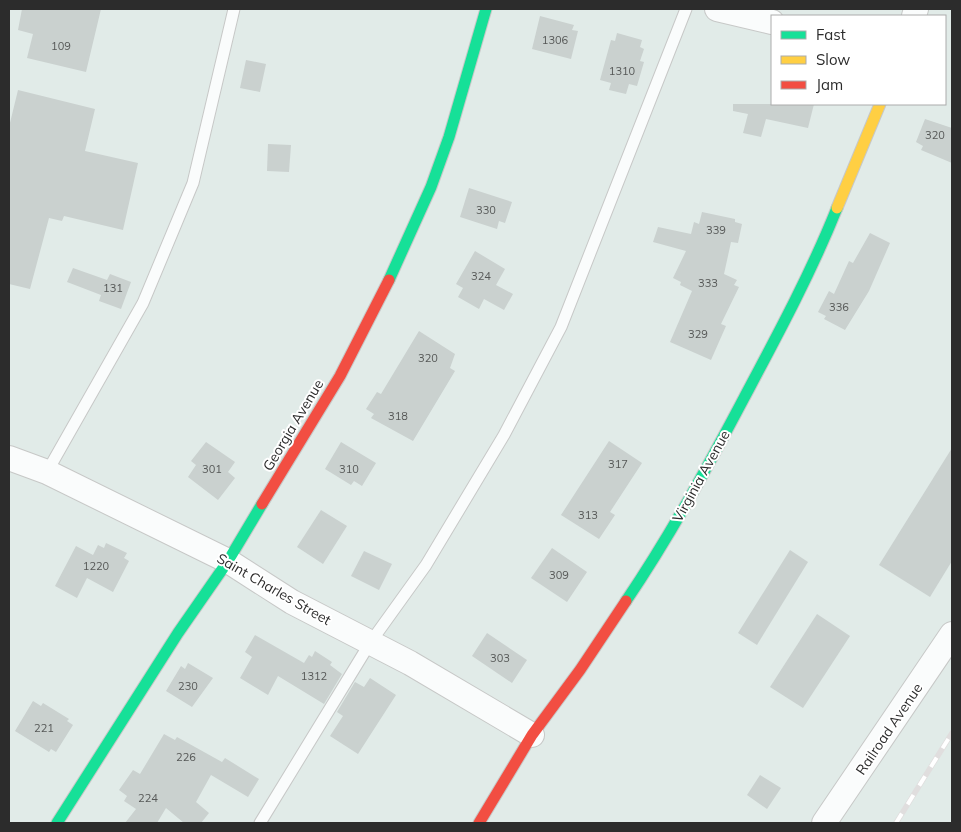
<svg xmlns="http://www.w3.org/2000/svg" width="961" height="832" viewBox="0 0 961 832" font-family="Mulish,sans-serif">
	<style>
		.building { fill: #cad1cf }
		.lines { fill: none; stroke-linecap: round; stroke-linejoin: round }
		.lane-casing { stroke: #c7c8c7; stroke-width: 13 }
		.street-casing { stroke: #c7c8c7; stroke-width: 26 }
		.fast-casing { stroke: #c7c8c7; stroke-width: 13 }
		.slow-casing { stroke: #c7c8c7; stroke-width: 13 }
		.jam-casing { stroke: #c7c8c7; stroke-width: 13 }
		.lane { stroke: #fafcfc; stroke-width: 11 }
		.street { stroke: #fafcfc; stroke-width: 24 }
		.fast { stroke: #16e098; stroke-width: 11 }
		.slow { stroke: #ffcf43; stroke-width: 11 }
		.jam { stroke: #f24e42; stroke-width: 11 }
		.rail-casing { stroke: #e0dede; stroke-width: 5.5 }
		.rail { stroke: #fff; stroke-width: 4; stroke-dasharray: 11; stroke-linecap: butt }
		.labels { text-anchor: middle; stroke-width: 4; stroke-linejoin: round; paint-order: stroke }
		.number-label { font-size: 11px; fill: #555756 }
		.street-label { font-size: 14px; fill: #2c2c2c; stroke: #fff }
	</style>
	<rect width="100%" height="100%" fill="#e1ebe8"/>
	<g class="building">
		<polygon points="22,9 101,9 86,72 27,58 33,34 18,30"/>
		<polygon points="540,16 574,25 572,30 578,31 571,59 532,49"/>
		<polygon points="617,33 642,40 640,47 644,49 640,61 644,62 637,86 629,84 626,94 609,90 611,83 600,80 611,40 615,41"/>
		<polygon points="246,60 266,64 260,92 240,88"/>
		<polygon points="18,90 95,109 85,151 138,163 123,230 64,216 62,221 49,218 30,289 9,284 9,127"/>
		<polygon points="733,104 814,104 808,128 766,119 761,137 743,133 748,114 733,111"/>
		<polygon points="925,119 952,128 952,163 921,150 923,146 916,142"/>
		<polygon points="268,144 291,145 289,172 267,171"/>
		<polygon points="469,188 512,202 505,223 499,221 497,229 460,217"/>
		<polygon points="702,212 735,219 735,222 742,224 738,243 731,242 724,274 737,280 734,285 739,287 721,324 726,326 711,360 670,342 692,291 680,285 681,282 673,278 686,251 653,242 658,227 691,234 694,222 699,224"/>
		<polygon points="870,233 890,243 869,291 845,330 824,319 826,316 818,312 829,291 834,294 849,261 853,263"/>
		<polygon points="475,251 505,269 496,285 513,294 504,310 484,299 479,309 458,297 463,288 456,284"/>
		<polygon points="73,268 107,280 110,274 131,282 121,309 99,301 101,295 67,282"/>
		<polygon points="419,331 455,354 450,368 455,371 413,441 371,418 374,414 366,409 377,392 381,394"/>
		<polygon points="609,441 642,463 610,512 615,515 599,539 561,515"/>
		<polygon points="206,442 235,462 228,472 235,478 218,500 188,477 196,465 191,461"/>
		<polygon points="341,442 376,463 362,486 354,481 351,485 325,469"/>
		<polygon points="952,448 952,561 930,597 879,565"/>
		<polygon points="321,510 347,526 323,564 297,547"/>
		<polygon points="106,543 127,553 124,558 129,561 113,592 87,578 77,598 55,586 76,546 93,555 98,545 104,548"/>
		<polygon points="552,548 587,572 567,602 531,578"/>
		<polygon points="790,550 808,562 757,645 738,633"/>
		<polygon points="364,551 392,564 379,590 351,576"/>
		<polygon points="817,614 850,636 803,708 770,687"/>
		<polygon points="487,633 527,660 512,683 472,656"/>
		<polygon points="255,635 304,663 309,655 312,657 315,651 332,662 330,665 342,674 324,704 278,676 268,695 240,678 252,657 245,652"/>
		<polygon points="188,663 213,678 192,707 166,691 181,666 185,669"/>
		<polygon points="370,678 396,695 358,754 330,736 343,716 337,712 355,682 364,687"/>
		<polygon points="33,701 41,706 43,703 69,719 67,721 73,725 56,752 51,749 49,752 15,731"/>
		<polygon points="164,734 175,740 177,737 222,762 225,758 259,779 248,797 211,775 196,802 209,813 201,823 184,823 166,808 157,823 125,823 136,809 124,801 127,796 119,790 133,770 140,774"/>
		<polygon points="760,775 781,788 767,809 747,795"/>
	</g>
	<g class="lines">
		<g class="lane-casing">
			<g id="lane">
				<polyline points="47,472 143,303 193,183 234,9"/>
				<polyline points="260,823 370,643 426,565 504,435 561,327 686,9"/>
			</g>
		</g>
		<g class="street-casing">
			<g id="street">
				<polyline points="717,9 772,22"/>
				<polyline points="914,16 916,9"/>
				<polyline points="9,458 47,472 228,561 292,602 410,663 532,735"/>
				<polyline points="824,823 952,634"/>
			</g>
		</g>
		<g class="fast-casing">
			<g id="fast">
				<polyline points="389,280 431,187 449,137 486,9"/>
				<path d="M626 601C670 536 707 468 744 398 777 336 811 273 837 208"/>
				<polyline points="57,823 178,633 228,561 262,504"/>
			</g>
		</g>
		<g class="slow-casing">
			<polyline id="slow" points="837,208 880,104"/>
		</g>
		<g class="jam-casing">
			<g id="jam">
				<polyline points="262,504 340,376 389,280"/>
				<polyline points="479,823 532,735 580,670 626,601"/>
			</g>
		</g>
		<use href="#lane" class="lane"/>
		<use href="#street" class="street"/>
		<use href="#fast" class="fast"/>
		<use href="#slow" class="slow"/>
		<use href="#jam" class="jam"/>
		<g class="rail-casing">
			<polyline id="rail" points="896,823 952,733"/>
		</g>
		<use href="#rail" class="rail"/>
	</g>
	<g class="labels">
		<g class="number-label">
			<text x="555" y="44">1306</text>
			<text x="61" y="50">109</text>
			<text x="622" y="75">1310</text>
			<text x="935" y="139">320</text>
			<text x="486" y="214">330</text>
			<text x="716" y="234">339</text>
			<text x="481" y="280">324</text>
			<text x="708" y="287">333</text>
			<text x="113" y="292">131</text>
			<text x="839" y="311">336</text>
			<text x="698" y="338">329</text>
			<text x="428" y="362">320</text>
			<text x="398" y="420">318</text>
			<text x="618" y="468">317</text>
			<text x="212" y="473">301</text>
			<text x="349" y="473">310</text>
			<text x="588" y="519">313</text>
			<text x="96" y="570">1220</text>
			<text x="559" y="579">309</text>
			<text x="500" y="662">303</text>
			<text x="314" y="680">1312</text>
			<text x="188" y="690">230</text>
			<text x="44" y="732">221</text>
			<text x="186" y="761">226</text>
			<text x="148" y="802">224</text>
		</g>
		<g class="street-label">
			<text transform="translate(293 425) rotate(-59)" y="5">Georgia Avenue</text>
			<text transform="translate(701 476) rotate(-61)" y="5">Virginia Avenue</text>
			<text transform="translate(274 589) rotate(30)" y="5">Saint Charles Street</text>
			<text transform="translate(889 729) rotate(-56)" y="5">Railroad Avenue</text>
		</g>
	</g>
	<rect width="961" height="832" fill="none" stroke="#2c2c2c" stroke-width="20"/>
	<rect x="771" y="15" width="175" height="90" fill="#ffffff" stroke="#ababab"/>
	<rect x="781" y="31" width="25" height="8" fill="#16e098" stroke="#ababab"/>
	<text x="816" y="40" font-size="15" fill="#2c2c2c">Fast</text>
	<rect x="781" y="56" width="25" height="8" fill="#ffcf43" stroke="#ababab"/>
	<text x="816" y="65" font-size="15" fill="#2c2c2c">Slow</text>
	<rect x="781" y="81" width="25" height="8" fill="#f24e42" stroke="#ababab"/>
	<text x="816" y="90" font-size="15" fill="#2c2c2c">Jam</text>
</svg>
